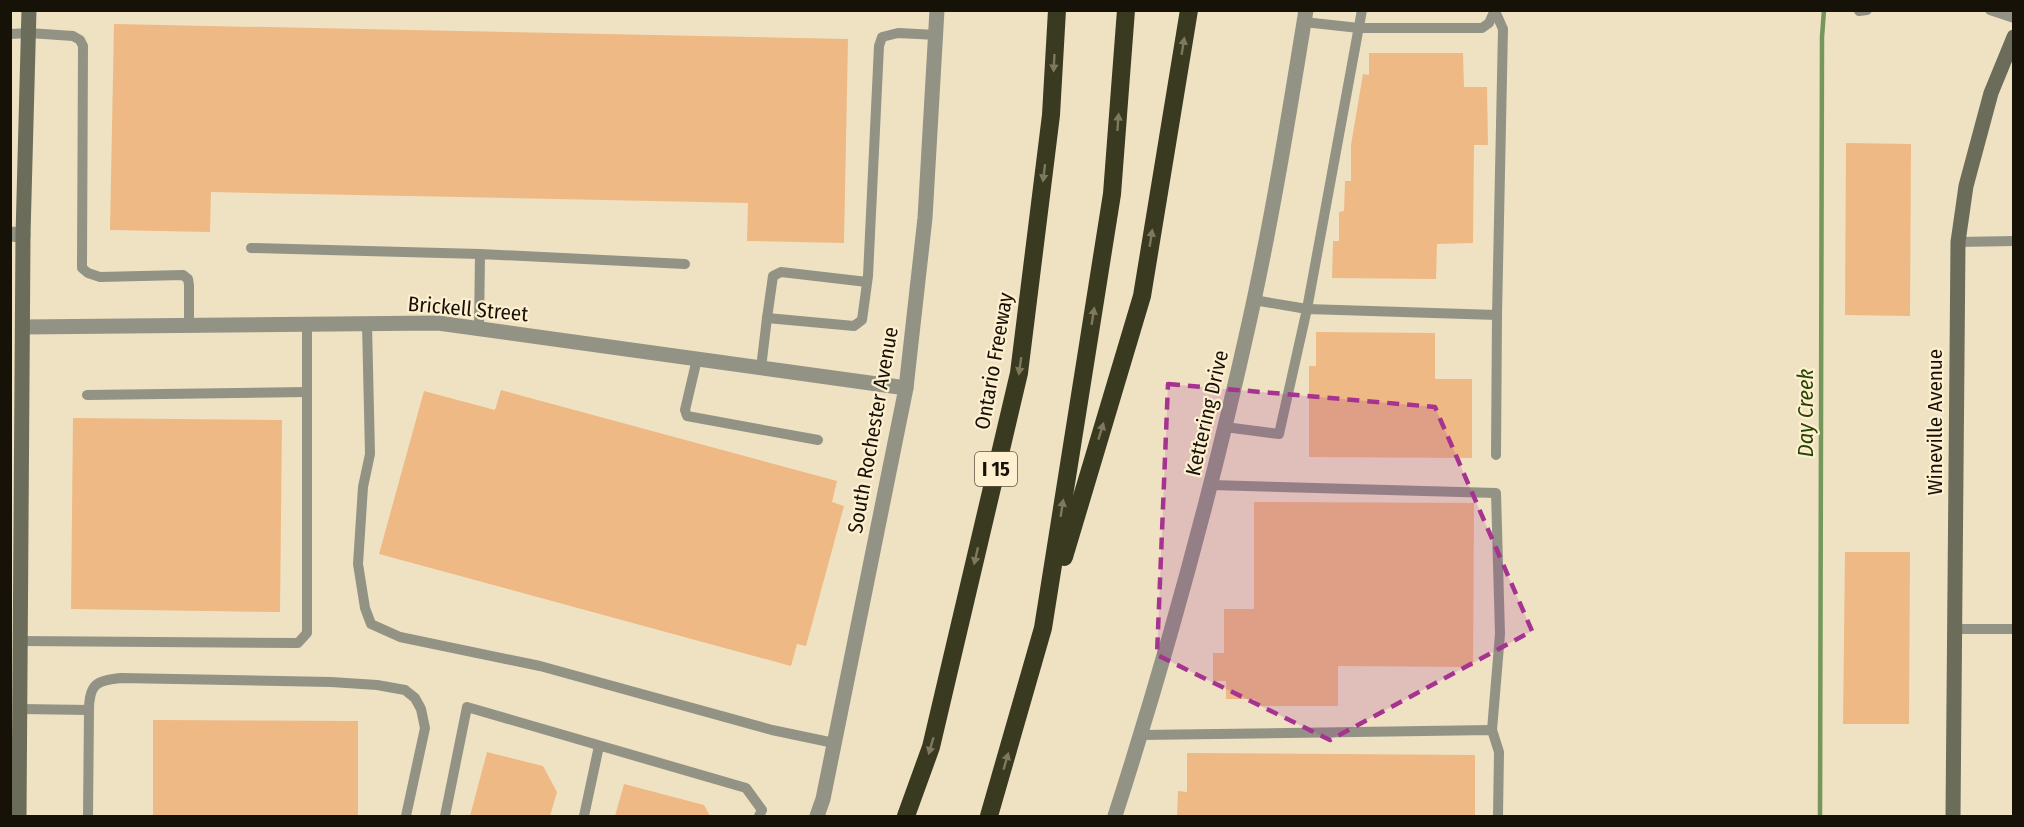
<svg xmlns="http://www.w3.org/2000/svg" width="2024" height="827" viewBox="0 0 2024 827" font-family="'Fira Sans Condensed',sans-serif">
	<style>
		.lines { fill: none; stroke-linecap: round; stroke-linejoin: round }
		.stream { stroke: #75975c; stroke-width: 4.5 }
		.building { fill: #eeb984 }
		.lane { stroke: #929385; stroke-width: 10 }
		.street { stroke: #929385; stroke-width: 15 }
		.secondary { stroke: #6b6c59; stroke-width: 15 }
		.highway { stroke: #393a1f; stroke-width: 18 }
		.oneway { fill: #7e795d }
		.marked { fill: #a5338f; fill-opacity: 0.2; stroke: #a5338f; stroke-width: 4.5; stroke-dasharray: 12 8; stroke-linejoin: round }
		.labels { text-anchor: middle; stroke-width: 4.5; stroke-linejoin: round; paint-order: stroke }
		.shield { fill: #fdefd0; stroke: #5c5444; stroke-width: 1.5 }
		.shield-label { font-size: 20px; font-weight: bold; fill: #171208 }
		.street-label { font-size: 21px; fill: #171208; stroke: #fdefd0 }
		.water-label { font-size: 22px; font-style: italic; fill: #264502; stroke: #fdefd0 }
	</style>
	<rect width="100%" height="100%" fill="#efe2c3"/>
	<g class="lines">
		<polyline class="stream" points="1820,816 1822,37 1824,10"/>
	</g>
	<g class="building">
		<polygon points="114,24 848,39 844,243 747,241 748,203 211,192 210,232 110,230"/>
		<polygon points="1369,53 1463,53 1464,87 1487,87 1488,145 1474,145 1473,243 1437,244 1436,279 1332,278 1333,241 1339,241 1339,212 1344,211 1345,181 1351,181 1351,145 1363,74 1369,75"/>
		<polygon points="1846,143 1911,144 1910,316 1845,315"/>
		<polygon points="1316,332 1435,333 1435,379 1472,379 1472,458 1309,457 1309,366 1316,366"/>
		<polygon points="501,390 837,481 832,502 844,506 806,646 797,644 791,666 379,554 424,391 495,410"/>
		<polygon points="73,418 282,420 280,612 71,609"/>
		<polygon points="1254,502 1474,503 1473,667 1338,666 1338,706 1255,706 1255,699 1226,699 1226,681 1213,681 1213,653 1224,653 1224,609 1254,609"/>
		<polygon points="1845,552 1910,552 1909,724 1843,724"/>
		<polygon points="153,720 358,721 358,816 153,816"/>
		<polygon points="487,752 543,766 557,792 550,816 470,816"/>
		<polygon points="1187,753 1475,755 1475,816 1177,816 1178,791 1187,792"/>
		<polygon points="624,784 704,805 710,816 615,816"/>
	</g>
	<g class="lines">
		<g class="lane">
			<polyline points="1990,10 2014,18"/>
			<polyline points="1859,11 1867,10"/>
			<polyline points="1304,22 1359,28 1482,28 1489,23 1495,10"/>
			<polyline points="10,34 29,33 73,36 80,40 83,46 82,268 88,273 100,277 183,275 188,279 189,285 189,325"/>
			<polyline points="1958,242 2014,241"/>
			<polyline points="251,248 480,254"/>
			<polyline points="1254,300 1307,309 1362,10"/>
			<polyline points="767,318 773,276 781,272 867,282"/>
			<polyline points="367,324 370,454 363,487 358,564 365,608 371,624 400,637 540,666 772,730 834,743"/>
			<polyline points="479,329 480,254 685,264"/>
			<polyline points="697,359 685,410 687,416 818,440"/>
			<polyline points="761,368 767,318 854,326 862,320 868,276 879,46 882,37 898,33 937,35"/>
			<polyline points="87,395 307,392"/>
			<polyline points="1225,427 1279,434 1307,309 1497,315 1503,29 1495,11"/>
			<polyline points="1496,455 1497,315"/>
			<polyline points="1211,485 1496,493 1500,634 1492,730"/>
			<polyline points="1954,629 2014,629"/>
			<polyline points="20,641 298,643 307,633 307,325"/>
			<path d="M20 709 89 710C89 684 97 680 121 678L331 682 377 685 405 690 415 698 421 709 425 728 406 816"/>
			<polyline points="1142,735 1492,730 1499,752 1498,816"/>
			<polyline points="88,816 89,710"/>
			<polyline points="445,816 467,707 746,788 762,810 759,816"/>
			<polyline points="584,816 599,746"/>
		</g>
		<g class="street">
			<polyline points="10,234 23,235"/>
			<polyline points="23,327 438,323 906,388"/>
			<polyline points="817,816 823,799 906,388 925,218 937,10"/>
			<path d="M1115 816C1167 654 1212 490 1249 323 1272 220 1289 115 1306 10"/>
		</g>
		<g class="secondary">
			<polyline points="19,816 23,235 29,10"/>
			<polyline points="1953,816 1958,242 1966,186 1991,93 2014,37"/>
		</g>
		<g class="highway">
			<polyline points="1064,557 1142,296 1189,10"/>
			<polyline points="906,816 931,747 1019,373 1051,115 1057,10"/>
			<polyline points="989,816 1043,628 1112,194 1126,10"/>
		</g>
	</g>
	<defs><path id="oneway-solid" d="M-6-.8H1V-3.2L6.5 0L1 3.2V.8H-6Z" transform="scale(1.5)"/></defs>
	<g class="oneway">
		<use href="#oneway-solid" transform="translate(1183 46) rotate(-81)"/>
		<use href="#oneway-solid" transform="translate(1054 63) rotate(93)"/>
		<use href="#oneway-solid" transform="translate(1118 122) rotate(-86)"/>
		<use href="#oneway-solid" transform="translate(1044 173) rotate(97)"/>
		<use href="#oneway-solid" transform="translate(1151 238) rotate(-81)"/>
		<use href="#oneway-solid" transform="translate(1093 316) rotate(-81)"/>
		<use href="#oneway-solid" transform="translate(1020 366) rotate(98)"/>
		<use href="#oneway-solid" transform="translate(1101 431) rotate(-73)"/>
		<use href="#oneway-solid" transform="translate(1062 508) rotate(-81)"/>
		<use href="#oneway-solid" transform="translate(976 556) rotate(103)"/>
		<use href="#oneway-solid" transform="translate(931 746) rotate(106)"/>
		<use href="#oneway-solid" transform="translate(1006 761) rotate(-74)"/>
	</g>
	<path class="marked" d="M1168 384 1435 407 1532 631 1330 740 1157 655Z"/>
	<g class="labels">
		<rect class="shield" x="975" y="452" width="42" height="34" rx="4.5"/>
		<g class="shield-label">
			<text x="996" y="476">I 15</text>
		</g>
		<g class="street-label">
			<text transform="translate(468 309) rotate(5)" y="7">Brickell Street</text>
			<text transform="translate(994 361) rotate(-80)" y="7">Ontario Freeway</text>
			<text transform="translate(1207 413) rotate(-77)" y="7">Kettering Drive</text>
			<text transform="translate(1935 422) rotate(-90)" y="7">Wineville Avenue</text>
			<text transform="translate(873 430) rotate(-80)" y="7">South Rochester Avenue</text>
		</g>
		<g class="water-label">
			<text transform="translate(1805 413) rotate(-90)" y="8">Day Creek</text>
		</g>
	</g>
	<rect width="2024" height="827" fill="none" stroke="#171208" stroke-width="24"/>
</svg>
